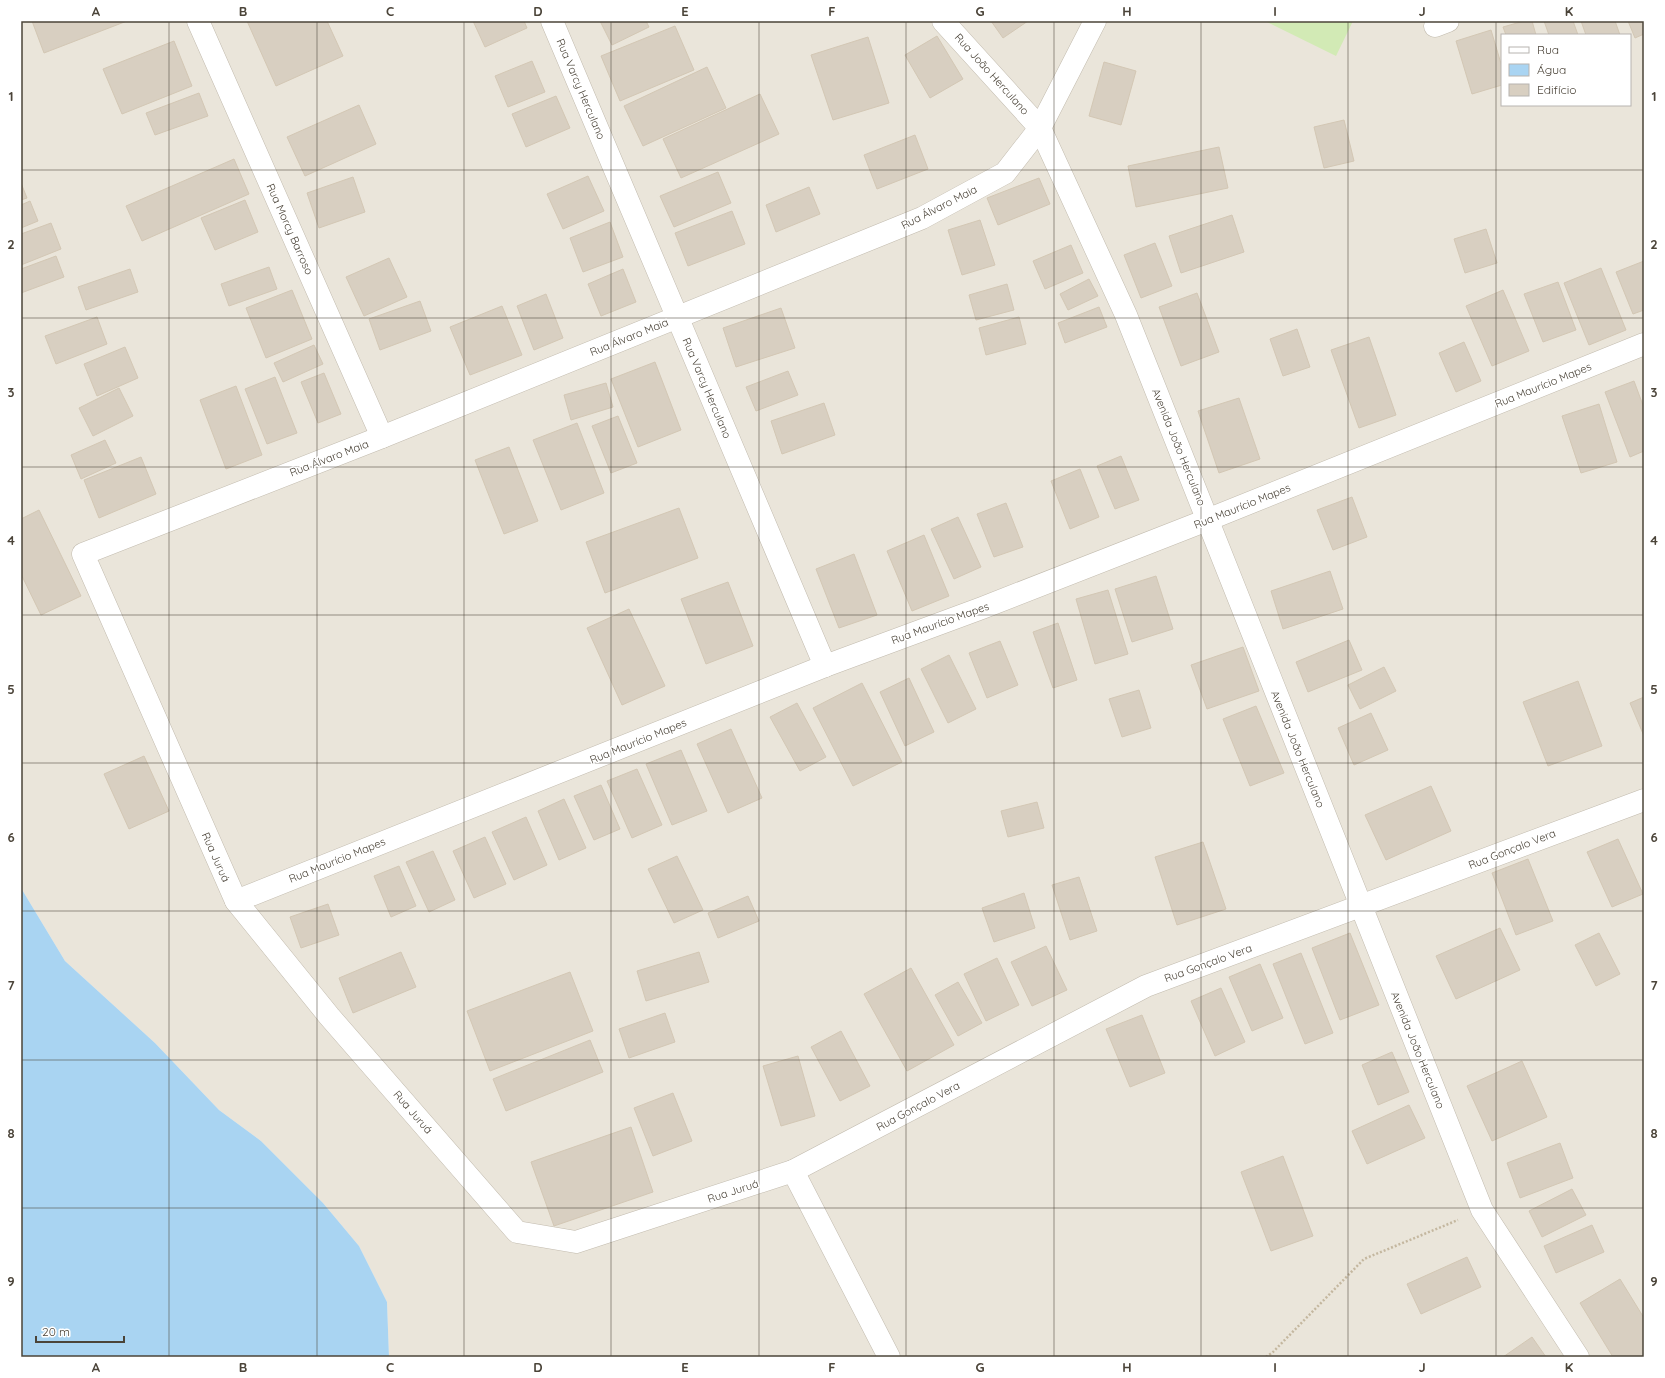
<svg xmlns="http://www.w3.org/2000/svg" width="1665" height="1378" viewBox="0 0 1665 1378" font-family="Quicksand,sans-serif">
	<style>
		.residential { fill: #eae5da; fill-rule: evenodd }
		.green { fill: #d2eab5 }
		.water { fill: #a9d4f2 }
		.building { fill: #d8cfc1; stroke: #d3c7b4 }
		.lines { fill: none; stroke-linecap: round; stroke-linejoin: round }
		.minor-casing { stroke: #c2bbae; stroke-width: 23 }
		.path { stroke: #c4b79f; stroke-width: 2.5; stroke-dasharray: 2 2; stroke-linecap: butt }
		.minor { stroke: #fff; stroke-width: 22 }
		.grid { fill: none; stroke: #4b4439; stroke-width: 1; stroke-opacity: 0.55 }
		.labels { text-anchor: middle; stroke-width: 3; stroke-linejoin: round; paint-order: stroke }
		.street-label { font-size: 11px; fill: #4b4439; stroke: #fff }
		.neatline { fill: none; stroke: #4b4439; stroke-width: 1.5 }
		.grid-label { font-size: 13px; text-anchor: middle; font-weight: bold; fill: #4b4439 }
	</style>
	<rect width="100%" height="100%" fill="#f6f3ec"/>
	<path class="residential" d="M21 21H1644V1357H389L387 1302 359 1246 323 1203 261 1141 219 1110 155 1043 65 961 21 888ZM1502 35H1630V105H1502Z"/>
	<polygon class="green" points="1265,21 1353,21 1336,56"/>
	<polygon class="water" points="21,888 65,961 155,1043 219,1110 261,1141 323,1203 359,1246 387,1302 389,1357 21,1357"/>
	<g class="building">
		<polygon points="32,21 127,21 44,53"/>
		<polygon points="247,21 327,21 343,56 276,86"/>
		<polygon points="473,21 524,21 527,28 485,47"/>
		<polygon points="600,21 646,21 649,27 612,45"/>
		<polygon points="991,21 1028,21 1003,38"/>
		<polygon points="1524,21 1532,21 1536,35 1506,35 1503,27"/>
		<polygon points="1544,21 1573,21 1578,35 1549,35"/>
		<polygon points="1581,21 1615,21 1620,35 1586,35"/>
		<polygon points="1628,21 1644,21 1644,34 1635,38"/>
		<polygon points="675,26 694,70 620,101 601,56"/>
		<polygon points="1491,30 1502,67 1502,85 1472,94 1456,41"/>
		<polygon points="937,36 963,79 930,98 905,55"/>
		<polygon points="868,37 889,103 833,120 811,55"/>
		<polygon points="174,41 192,86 122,114 103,69"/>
		<polygon points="532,61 545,92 508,107 495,76"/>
		<polygon points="1104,62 1136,71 1121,125 1089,116"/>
		<polygon points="707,67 726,108 643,146 624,106"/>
		<polygon points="199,93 208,116 155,135 146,113"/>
		<polygon points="760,94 779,134 681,178 663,139"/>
		<polygon points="556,96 570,128 526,147 512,114"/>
		<polygon points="359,105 376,144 305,176 287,137"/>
		<polygon points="1344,120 1354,161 1324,168 1314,127"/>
		<polygon points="915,135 928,169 877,189 864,155"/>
		<polygon points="1219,147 1228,188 1136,207 1128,166"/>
		<polygon points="234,159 249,194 142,241 126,206"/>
		<polygon points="718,172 731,203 674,227 660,196"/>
		<polygon points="588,176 604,211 563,229 547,194"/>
		<polygon points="353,177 365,212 319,228 307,193"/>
		<polygon points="1039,178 1050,204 998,225 987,198"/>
		<polygon points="21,183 27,198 21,200"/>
		<polygon points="809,187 820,214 776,232 766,205"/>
		<polygon points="245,200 258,232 215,250 201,218"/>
		<polygon points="30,201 38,221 21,228 21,205"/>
		<polygon points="732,211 745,244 688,266 675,233"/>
		<polygon points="1232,215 1244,252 1181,273 1169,236"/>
		<polygon points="980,220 995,265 962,275 948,230"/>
		<polygon points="610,222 623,257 583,272 570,238"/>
		<polygon points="51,223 61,249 21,265 21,234"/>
		<polygon points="1486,229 1497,263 1465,273 1454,239"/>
		<polygon points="1155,243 1172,286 1141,298 1124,255"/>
		<polygon points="1071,245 1083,273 1045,289 1033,261"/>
		<polygon points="56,256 64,277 21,293 21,269"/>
		<polygon points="389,258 407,297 364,316 346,277"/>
		<polygon points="1644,261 1644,310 1633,314 1616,272"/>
		<polygon points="269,267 277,289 229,306 221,284"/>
		<polygon points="1601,268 1626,330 1589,345 1564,283"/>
		<polygon points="130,269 138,292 86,310 78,287"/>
		<polygon points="623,269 636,302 601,316 588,284"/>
		<polygon points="1089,279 1098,296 1068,310 1060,294"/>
		<polygon points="1558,282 1576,330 1543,342 1524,294"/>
		<polygon points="1007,284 1014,310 976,320 969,295"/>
		<polygon points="292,290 312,339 266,358 246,308"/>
		<polygon points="1503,290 1529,351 1492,366 1466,306"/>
		<polygon points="1197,293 1219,352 1181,366 1159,307"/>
		<polygon points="546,294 563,338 534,350 517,306"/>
		<polygon points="420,301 431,331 380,350 369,319"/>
		<polygon points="502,306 522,355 470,375 450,327"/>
		<polygon points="1099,307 1107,327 1065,343 1058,323"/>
		<polygon points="781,308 795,348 736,367 723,328"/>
		<polygon points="97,317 107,344 56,364 45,336"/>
		<polygon points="1019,317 1026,344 986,355 979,328"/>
		<polygon points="1297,329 1310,367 1283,376 1270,339"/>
		<polygon points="1369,337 1396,415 1359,428 1331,350"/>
		<polygon points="1464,342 1481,381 1456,392 1439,353"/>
		<polygon points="314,345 323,364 283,382 274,363"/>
		<polygon points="125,347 138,378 97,396 84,364"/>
		<polygon points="655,362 681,430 638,447 611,379"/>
		<polygon points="788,371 798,395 756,411 746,387"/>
		<polygon points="324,373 341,414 318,423 301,382"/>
		<polygon points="275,377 297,433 267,444 245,389"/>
		<polygon points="1634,381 1644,408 1644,451 1630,457 1605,392"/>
		<polygon points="606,383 613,407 571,420 564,395"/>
		<polygon points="236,386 262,455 226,469 200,400"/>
		<polygon points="119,388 133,416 93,436 79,408"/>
		<polygon points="1239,398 1260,459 1219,473 1198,411"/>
		<polygon points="824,403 835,435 782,454 771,421"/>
		<polygon points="1599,404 1617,462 1581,473 1562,416"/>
		<polygon points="618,416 637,463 611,473 592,426"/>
		<polygon points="577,423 604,493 561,510 533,440"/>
		<polygon points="105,440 116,463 81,479 71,455"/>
		<polygon points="509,447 538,521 504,534 475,460"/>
		<polygon points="1121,456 1139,500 1115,509 1097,466"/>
		<polygon points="141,457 156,494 99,518 84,480"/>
		<polygon points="1080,469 1099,517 1070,529 1051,481"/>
		<polygon points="1352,497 1367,537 1333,550 1317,510"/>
		<polygon points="1006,503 1023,547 994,557 977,514"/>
		<polygon points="679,508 698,558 605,593 586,542"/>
		<polygon points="39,510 81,596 41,615 21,574 21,519"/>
		<polygon points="958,517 981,567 954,579 931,529"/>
		<polygon points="924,535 949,596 912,611 887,551"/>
		<polygon points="854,554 877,615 839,628 816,569"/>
		<polygon points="1330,571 1343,609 1283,629 1271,591"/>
		<polygon points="1156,576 1173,629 1132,642 1115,589"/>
		<polygon points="728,582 753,646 706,664 681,599"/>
		<polygon points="1108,590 1128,654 1095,664 1076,599"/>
		<polygon points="629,609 665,686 622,705 587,628"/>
		<polygon points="1058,623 1077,680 1053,688 1033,632"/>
		<polygon points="1349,640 1362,670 1308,692 1296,662"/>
		<polygon points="1000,641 1018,685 987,698 969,653"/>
		<polygon points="1243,647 1259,691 1207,709 1191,665"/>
		<polygon points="949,655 976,709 948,723 921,669"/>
		<polygon points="1384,667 1396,691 1360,709 1348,685"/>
		<polygon points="909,678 934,732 905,746 880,692"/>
		<polygon points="1578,681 1602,746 1548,766 1523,702"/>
		<polygon points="862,683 902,762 853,786 813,708"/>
		<polygon points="1139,690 1151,728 1122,737 1109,699"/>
		<polygon points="1644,697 1644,736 1630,703"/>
		<polygon points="797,703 826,757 800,771 770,717"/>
		<polygon points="1256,706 1284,773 1250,786 1223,719"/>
		<polygon points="1371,713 1388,750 1354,765 1338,728"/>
		<polygon points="731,729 762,798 728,813 697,744"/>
		<polygon points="681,750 707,811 672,825 646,764"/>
		<polygon points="144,756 169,811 129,829 104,774"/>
		<polygon points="637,769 662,825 632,838 607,781"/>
		<polygon points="601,785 620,829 594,840 574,796"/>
		<polygon points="1431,786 1451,831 1386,860 1365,815"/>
		<polygon points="564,799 586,848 559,860 538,811"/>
		<polygon points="1037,802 1044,828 1008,837 1001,811"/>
		<polygon points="526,817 547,865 514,880 492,832"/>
		<polygon points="485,837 506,884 474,898 453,851"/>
		<polygon points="1618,839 1643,894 1612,907 1587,852"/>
		<polygon points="1203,842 1226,909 1177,925 1155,857"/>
		<polygon points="433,851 455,900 429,912 406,862"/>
		<polygon points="677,856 703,910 674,923 648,869"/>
		<polygon points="1528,859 1553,921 1516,935 1492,873"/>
		<polygon points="399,866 416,906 391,917 374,876"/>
		<polygon points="1079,877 1097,931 1070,940 1052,885"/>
		<polygon points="1024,893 1035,928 994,942 982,908"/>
		<polygon points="748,896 759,921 718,938 708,913"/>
		<polygon points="328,904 339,935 301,948 290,917"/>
		<polygon points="1500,928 1520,970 1456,999 1436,956"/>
		<polygon points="1350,933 1379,1005 1340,1020 1312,948"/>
		<polygon points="1599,933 1620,974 1596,986 1575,945"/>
		<polygon points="1046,946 1067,990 1032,1006 1011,962"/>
		<polygon points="401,952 416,987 353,1013 339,978"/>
		<polygon points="699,952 709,982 646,1001 637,971"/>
		<polygon points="1301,953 1333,1033 1305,1044 1273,964"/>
		<polygon points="997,958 1019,1005 986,1021 964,974"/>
		<polygon points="1260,964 1283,1018 1252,1031 1229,977"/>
		<polygon points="911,968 954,1045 907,1071 864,994"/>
		<polygon points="570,972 593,1031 490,1071 467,1011"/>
		<polygon points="958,982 982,1023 958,1036 935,995"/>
		<polygon points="1221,988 1245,1042 1215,1056 1191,1001"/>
		<polygon points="665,1013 675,1042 629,1058 619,1029"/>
		<polygon points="1142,1015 1165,1073 1130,1087 1106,1029"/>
		<polygon points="841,1031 870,1086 840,1101 811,1047"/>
		<polygon points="590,1040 603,1072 506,1111 493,1079"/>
		<polygon points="1392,1052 1409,1092 1378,1105 1362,1065"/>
		<polygon points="798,1056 815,1116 781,1126 763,1066"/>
		<polygon points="1522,1061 1547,1117 1492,1141 1467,1086"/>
		<polygon points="673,1093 692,1141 653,1156 634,1108"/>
		<polygon points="1409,1105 1425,1138 1367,1164 1352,1131"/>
		<polygon points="631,1127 653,1192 554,1226 531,1162"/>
		<polygon points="1560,1143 1573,1178 1520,1198 1507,1163"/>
		<polygon points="1283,1156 1313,1236 1271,1251 1241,1172"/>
		<polygon points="1572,1189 1586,1215 1542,1237 1529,1211"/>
		<polygon points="1592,1225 1604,1252 1556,1273 1544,1246"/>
		<polygon points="1467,1257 1481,1287 1421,1314 1407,1284"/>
		<polygon points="1620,1279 1644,1318 1644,1357 1613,1357 1580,1303"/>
		<polygon points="1532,1337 1546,1357 1503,1357"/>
	</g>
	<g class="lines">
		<g class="minor-casing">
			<g id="minor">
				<polyline points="198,21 382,437"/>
				<polyline points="552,21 825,666"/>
				<polyline points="943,21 1040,128 1126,315 1482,1210 1578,1357"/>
				<polyline points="1095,21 1040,128 1005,173 922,218 382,437 83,554 236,901 329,1016 517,1232 576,1242 793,1171 1146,986 1644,800"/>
				<polyline points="1435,26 1448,21"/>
				<polyline points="236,901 825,666 982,608 1207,520 1644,344"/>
				<polyline points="793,1171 889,1357"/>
			</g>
		</g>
		<polyline class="path" points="1266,1357 1273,1352 1364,1259 1458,1220"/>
		<use href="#minor" class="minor"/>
	</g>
	<path class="grid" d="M169 21V1357M317 21V1357M464 21V1357M611 21V1357M759 21V1357M906 21V1357M1054 21V1357M1201 21V1357M1348 21V1357M1496 21V1357M21 170H1644M21 318H1644M21 467H1644M21 615H1644M21 763H1644M21 911H1644M21 1060H1644M21 1208H1644"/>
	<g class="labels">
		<g class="street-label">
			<text transform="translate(992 74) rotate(48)" y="4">Rua João Herculano</text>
			<text transform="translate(581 89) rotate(67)" y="4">Rua Varcy Herculano</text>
			<text transform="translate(939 207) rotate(-27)" y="4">Rua Álvaro Maia</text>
			<text transform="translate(290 229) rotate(66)" y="4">Rua Morcy Barroso</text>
			<text transform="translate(629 337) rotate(-22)" y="4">Rua Álvaro Maia</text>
			<text transform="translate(1543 385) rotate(-22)" y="4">Rua Maurício Mapes</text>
			<text transform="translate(707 388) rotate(67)" y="4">Rua Varcy Herculano</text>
			<text transform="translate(1179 447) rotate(68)" y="4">Avenida João Herculano</text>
			<text transform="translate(329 458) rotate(-21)" y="4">Rua Álvaro Maia</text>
			<text transform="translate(1242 506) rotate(-22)" y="4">Rua Maurício Mapes</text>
			<text transform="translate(940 623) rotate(-20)" y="4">Rua Maurício Mapes</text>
			<text transform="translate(638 741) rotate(-22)" y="4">Rua Maurício Mapes</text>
			<text transform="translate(1298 749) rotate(68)" y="4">Avenida João Herculano</text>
			<text transform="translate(1512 849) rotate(-21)" y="4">Rua Gonçalo Vera</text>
			<text transform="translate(216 857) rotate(66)" y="4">Rua Juruá</text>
			<text transform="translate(337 860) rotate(-22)" y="4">Rua Maurício Mapes</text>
			<text transform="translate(1208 963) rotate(-20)" y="4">Rua Gonçalo Vera</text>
			<text transform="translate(1418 1050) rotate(68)" y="4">Avenida João Herculano</text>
			<text transform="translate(918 1106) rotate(-28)" y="4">Rua Gonçalo Vera</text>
			<text transform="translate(413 1112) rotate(49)" y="4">Rua Juruá</text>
			<text transform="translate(733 1191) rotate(-18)" y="4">Rua Juruá</text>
		</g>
	</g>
	<rect width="1665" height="1378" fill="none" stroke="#ffffff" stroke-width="44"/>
	<rect x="1501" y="34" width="130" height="72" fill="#ffffff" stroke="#b7b4b0"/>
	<rect x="1509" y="47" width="20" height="6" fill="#ffffff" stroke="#b7b4b0"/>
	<text x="1537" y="54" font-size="12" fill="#4b4439">Rua</text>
	<rect x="1509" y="64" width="20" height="12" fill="#a9d4f2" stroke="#b7b4b0"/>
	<text x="1537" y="74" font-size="12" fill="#4b4439">Água</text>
	<rect x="1509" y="84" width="20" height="12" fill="#d8cfc1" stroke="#b7b4b0"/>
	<text x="1537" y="94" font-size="12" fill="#4b4439">Edifício</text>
	<path d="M36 1336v6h88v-6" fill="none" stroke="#4b4439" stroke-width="2"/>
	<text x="42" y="1336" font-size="12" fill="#4b4439" stroke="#ffffff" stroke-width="3" paint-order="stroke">20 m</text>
	<rect x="22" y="22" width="1621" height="1334" class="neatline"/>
	<g class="grid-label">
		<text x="96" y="16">A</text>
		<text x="243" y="16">B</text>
		<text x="390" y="16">C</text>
		<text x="538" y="16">D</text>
		<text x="685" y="16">E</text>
		<text x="832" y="16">F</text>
		<text x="980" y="16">G</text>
		<text x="1127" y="16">H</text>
		<text x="1275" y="16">I</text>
		<text x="1422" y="16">J</text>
		<text x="1569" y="16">K</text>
		<text x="11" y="101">1</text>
		<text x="1654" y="101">1</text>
		<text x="11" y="249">2</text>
		<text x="1654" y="249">2</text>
		<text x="11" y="397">3</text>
		<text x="1654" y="397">3</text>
		<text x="11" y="545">4</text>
		<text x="1654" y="545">4</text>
		<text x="11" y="694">5</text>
		<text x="1654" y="694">5</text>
		<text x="11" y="842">6</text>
		<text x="1654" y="842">6</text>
		<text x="11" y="990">7</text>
		<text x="1654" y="990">7</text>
		<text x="11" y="1138">8</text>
		<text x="1654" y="1138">8</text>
		<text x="11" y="1286">9</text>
		<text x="1654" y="1286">9</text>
		<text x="96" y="1372">A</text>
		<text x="243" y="1372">B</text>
		<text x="390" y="1372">C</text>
		<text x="538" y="1372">D</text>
		<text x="685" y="1372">E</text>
		<text x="832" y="1372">F</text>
		<text x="980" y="1372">G</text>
		<text x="1127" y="1372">H</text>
		<text x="1275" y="1372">I</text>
		<text x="1422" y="1372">J</text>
		<text x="1569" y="1372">K</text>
	</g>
</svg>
